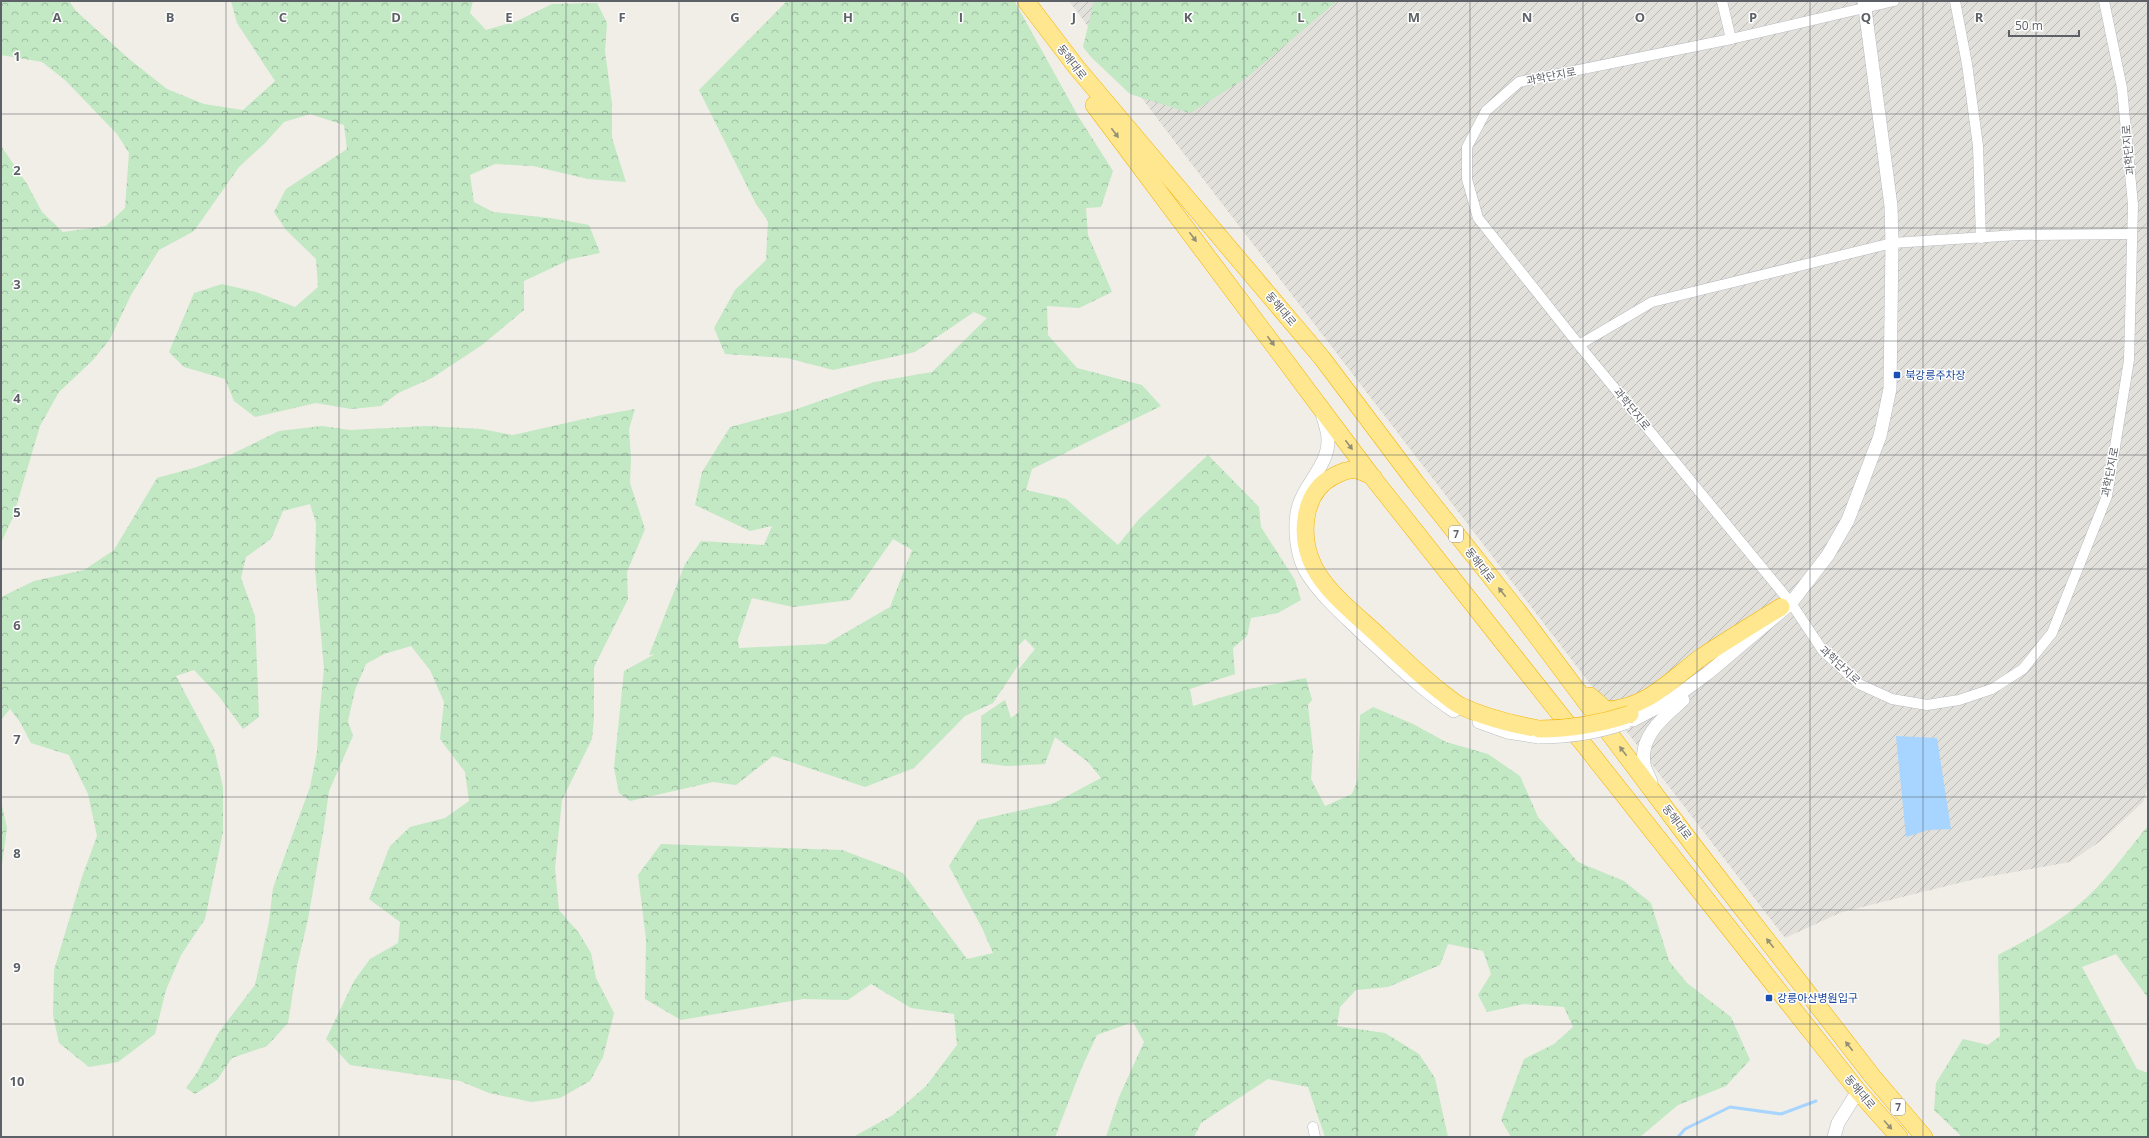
<svg xmlns="http://www.w3.org/2000/svg" width="2149" height="1138" viewBox="0 0 2149 1138" font-family="'Open Sans','Noto Sans KR',sans-serif">
	<style>
		.industrial { fill: url(#industrial-furrows) }
		.forest { fill: url(#forest-crowns); fill-rule: evenodd }
		.water { fill: #a7d5ff }
		.lines { fill: none; stroke-linecap: round; stroke-linejoin: round }
		.stream { stroke: #a7d5ff; stroke-width: 3 }
		.street-casing { stroke: #b8bbc0; stroke-width: 11 }
		.secondary-casing { stroke: #b9bcc2; stroke-width: 14 }
		.highway-casing { stroke: #f6b400; stroke-width: 18 }
		.street { stroke: #fff; stroke-width: 10 }
		.secondary { stroke: #fff; stroke-width: 13 }
		.highway { stroke: #fee78f; stroke-width: 17 }
		.secondary-bridge-casing { stroke: #b9bcc2; stroke-width: 14; stroke-linecap: butt }
		.highway-bridge-casing { stroke: #f6b400; stroke-width: 18; stroke-linecap: butt }
		.secondary-bridge { stroke: #fff; stroke-width: 13 }
		.highway-bridge { stroke: #fee78f; stroke-width: 17 }
		.oneway { fill: #959075 }
		.grid { fill: none; stroke: #5d6167; stroke-width: 1; stroke-opacity: 0.55 }
		.transit-dot { fill: #1a4fb4; stroke: #fff; stroke-width: 1.5 }
		.labels { text-anchor: middle; stroke-width: 3; stroke-linejoin: round; paint-order: stroke }
		.shield { fill: #fff; stroke: #8e9095; stroke-width: 1 }
		.shield-label { font-size: 10px; font-weight: bold; fill: #5d6167 }
		.street-label { font-size: 11px; fill: #5d6167; stroke: #fff }
		.transit-label { font-size: 11px; fill: #164399; stroke: #fff; text-anchor: start }
		.grid-label { font-size: 13px; text-anchor: middle; font-weight: bold; fill: #5d6167; stroke: #fff; stroke-width: 3; stroke-linejoin: round; paint-order: stroke }
	</style>
	<defs>
		<pattern id="industrial-furrows" width="10" height="10" patternUnits="userSpaceOnUse"><rect width="10" height="10" fill="#e1e0da"/><path d="M-1 1l2-2M0 10L10 0M9 11l2-2" fill="none" stroke="#bab9b5"/></pattern>
		<pattern id="forest-crowns" width="20" height="18" patternUnits="userSpaceOnUse"><rect width="20" height="18" fill="#c2e8c4"/><path d="M2 6a3 3 0 1 1 6 0M12 15a3 3 0 1 1 6 0" fill="none" stroke="#a1bfa3"/></pattern>
	</defs>
	<rect width="100%" height="100%" fill="#f0eee6"/>
	<polygon class="industrial" points="1069,1 2148,1 2148,786 2143,802 2102,840 2070,862 1975,879 1842,912 1785,938 1184,154"/>
	<g class="forest">
		<polygon points="1,1 69,1 76,11 129,59 167,89 204,104 243,110 275,81 237,23 231,1 473,1 470,13 486,30 517,21 552,4 597,3 607,23 605,51 612,103 612,138 626,182 588,179 533,166 495,164 470,175 474,202 493,212 550,218 589,225 600,253 571,259 524,281 524,310 482,345 432,378 398,393 381,406 351,409 316,403 255,417 234,401 225,379 184,367 169,352 194,293 222,284 256,292 295,307 318,287 316,259 286,230 274,212 286,189 347,149 344,125 310,114 284,122 265,143 239,167 194,231 159,250 131,295 110,339 93,360 59,392 40,426 13,517 1,543 1,146 27,184 42,212 63,232 106,226 125,208 129,153 117,134 65,80 42,62 1,55"/>
		<path d="M787 1 1015 2 1078 116 1113 171 1101 207 1086 208 1088 235 1112 292 1079 308 1047 306 1048 335 1077 368 1142 385 1161 406 1032 469 1026 490 1066 499 1118 545 1139 519 1208 455 1259 507 1261 527 1295 580 1301 600 1278 613 1251 618 1247 636 1233 648 1235 674 1190 689 1193 706 1249 689 1306 678 1312 700 1308 705 1313 750 1311 779 1325 806 1352 794 1358 779 1360 715 1373 707 1413 724 1446 742 1488 754 1520 776 1538 817 1578 862 1624 881 1651 903 1669 961 1687 983 1731 1017 1750 1060 1726 1086 1678 1105 1640 1137H1511L1501 1120 1524 1059 1554 1044 1573 1027 1564 1007 1524 1004 1487 1012 1478 995 1491 974 1483 951 1448 944 1440 965 1388 987 1356 990 1340 1007 1337 1026 1385 1033 1419 1054 1435 1078 1448 1137H1325L1308 1087 1268 1079 1201 1123 1194 1137H1106L1119 1097 1144 1042 1133 1022 1097 1035 1082 1067 1055 1137H853L893 1115 926 1086 957 1045 954 1014 911 1008 871 984 848 1000 803 999 681 1020 645 999 646 939 638 875 661 844 842 850 903 873 967 959 993 953 982 928 949 866 978 820 1054 803 1101 778 1088 762 1055 737 1045 764 1007 766 981 763V716L1005 700 1011 718 1019 712 1018 670 1035 649 1025 639 1018 646 1019 664 993 703 965 716 914 768 865 787 773 756 736 785 713 782 630 801 619 793 614 768 624 671 655 654 649 655 685 564 701 541 764 545 772 526 750 531 695 505 702 472 730 427 794 410 874 382 932 372 987 318 974 312 915 352 833 370 787 358 725 354 714 328 735 290 766 260 768 221 756 204 699 90ZM893 539 912 550 890 607 826 644 739 648 738 639 752 598 793 607 850 600Z"/>
		<polygon points="1094,1 1337,1 1246,78 1190,113 1130,94 1091,57 1083,47"/>
		<polygon points="635,409 629,429 631,459 630,483 645,529 627,572 628,599 594,667 594,717 592,739 562,800 555,868 559,910 579,933 591,953 596,978 614,1013 603,1057 590,1081 560,1098 532,1102 489,1093 460,1081 350,1065 326,1039 354,981 370,959 398,943 400,922 369,899 390,846 410,827 445,818 469,801 465,772 440,739 444,702 430,670 411,646 384,654 366,664 355,690 348,721 353,736 329,791 324,827 308,919 297,966 288,1023 267,1046 232,1058 217,1080 195,1094 186,1088 198,1071 219,1032 255,985 269,922 273,888 310,787 317,752 319,717 324,669 315,569 316,523 310,504 283,511 271,539 246,557 241,578 255,616 259,717 243,729 218,695 194,670 176,676 214,748 223,787 223,832 205,919 181,955 166,990 155,1034 118,1062 89,1067 59,1043 53,1015 54,970 82,877 97,836 88,794 69,755 31,743 20,722 10,709 1,720 1,597 34,581 84,570 114,550 157,478 197,467 232,454 279,431 322,426 350,430 427,426 481,429 513,435 602,415"/>
		<polygon points="1,801 7,828 1,872"/>
		<path d="M2148 826V998L2116 954 2082 967 2137 1069 2148 1073V1137H1962L1934 1110 1936 1083 1963 1039 1988 1045 2000 1036 1998 955C2025 941 2053 926 2077 906 2104 884 2125 853 2148 826Z"/>
	</g>
	<polygon class="water" points="1896,736 1937,738 1951,829 1928,830 1906,837"/>
	<g class="lines">
		<polyline class="stream" points="1678,1137 1685,1129 1730,1107 1781,1114 1816,1101"/>
		<g class="street-casing">
			<g id="street">
				<polyline points="1722,1 1731,39"/>
				<polyline points="1894,1 1731,39 1519,82 1486,111 1467,147 1467,179 1478,218 1579,345 1791,603 1823,651 1859,684 1892,699 1927,705 1959,700 1992,689 2023,669 2052,633 2107,496 2129,360 2133,205 2122,88 2104,1"/>
				<polyline points="1955,1 1967,64 1978,146 1981,238"/>
				<polyline points="1579,345 1652,302 1892,243 2018,235 2132,234"/>
				<polyline points="1313,1127 1315,1137"/>
			</g>
		</g>
		<g class="secondary-casing">
			<g id="secondary">
				<path d="M1322 413C1324 421 1328 431 1328 439 1329 467 1301 486 1297 513 1294 531 1297 554 1305 570 1320 596 1347 618 1368 639 1396 664 1423 691 1454 711"/>
				<polyline points="1633,720 1671,700 1708,673 1791,603 1828,555 1848,520 1880,436 1890,389 1892,243 1891,206 1864,1"/>
				<polyline points="1479,722 1507,732 1539,737"/>
				<path d="M1651 782C1649 776 1645 770 1644 764 1639 736 1665 716 1683 700"/>
				<polyline points="1834,1137 1838,1123 1858,1091"/>
			</g>
		</g>
		<g class="highway-casing">
			<g id="highway">
				<polyline points="1026,1 1077,68 1322,358 1416,483 1517,610 1693,845 1873,1077 1924,1137"/>
				<polyline points="1094,105 1373,478 1858,1091 1899,1137"/>
				<path d="M1373 477C1357 468 1351 467 1334 476 1302 492 1299 537 1314 567 1327 593 1359 617 1380 637 1400 656 1420 675 1441 692 1447 696 1454 703 1461 706 1486 718 1512 724 1539 729"/>
				<path d="M1590 696 1606 710C1648 708 1671 679 1703 656 1729 639 1755 623 1781 607"/>
			</g>
		</g>
		<use href="#street" class="street"/>
		<use href="#secondary" class="secondary"/>
		<use href="#highway" class="highway"/>
		<g class="secondary-bridge-casing">
			<path id="secondary-bridge" d="M1539 737C1569 737 1597 733 1625 723"/>
		</g>
		<g class="highway-bridge-casing">
			<path id="highway-bridge" d="M1539 729C1571 729 1600 724 1630 714"/>
		</g>
		<use href="#secondary-bridge" class="secondary-bridge"/>
		<use href="#highway-bridge" class="highway-bridge"/>
	</g>
	<defs><path id="oneway-solid" d="M-6-.8H1V-3.2L6.5 0L1 3.2V.8H-6Z"/></defs>
	<g class="oneway">
		<use href="#oneway-solid" transform="translate(1115 133) rotate(53)"/>
		<use href="#oneway-solid" transform="translate(1193 237) rotate(53)"/>
		<use href="#oneway-solid" transform="translate(1271 341) rotate(53)"/>
		<use href="#oneway-solid" transform="translate(1349 445) rotate(53)"/>
		<use href="#oneway-solid" transform="translate(1502 592) rotate(-128)"/>
		<use href="#oneway-solid" transform="translate(1623 751) rotate(-127)"/>
		<use href="#oneway-solid" transform="translate(1770 943) rotate(-128)"/>
		<use href="#oneway-solid" transform="translate(1849 1046) rotate(-128)"/>
		<use href="#oneway-solid" transform="translate(1888 1125) rotate(48)"/>
	</g>
	<path class="grid" d="M113 1V1137M226 1V1137M339 1V1137M452 1V1137M566 1V1137M679 1V1137M792 1V1137M905 1V1137M1018 1V1137M1131 1V1137M1244 1V1137M1357 1V1137M1470 1V1137M1583 1V1137M1697 1V1137M1810 1V1137M1923 1V1137M2036 1V1137M1 114H2148M1 228H2148M1 341H2148M1 455H2148M1 569H2148M1 683H2148M1 797H2148M1 910H2148M1 1024H2148"/>
	<g class="transit-dot">
		<rect x="1893" y="371" width="8" height="8" rx="2"/>
		<rect x="1765" y="994" width="8" height="8" rx="2"/>
	</g>
	<g class="labels">
		<g class="shield">
			<rect x="1449" y="526" width="14" height="16" rx="3"/>
			<rect x="1891" y="1099" width="14" height="16" rx="3"/>
		</g>
		<g class="shield-label">
			<text x="1456" y="538">7</text>
			<text x="1898" y="1111">7</text>
		</g>
		<g class="street-label">
			<text transform="translate(1072 62) rotate(52)" y="4">동해대로</text>
			<text transform="translate(1551 76) rotate(-11)" y="4">과학단지로</text>
			<text transform="translate(2128 150) rotate(-95)" y="4">과학단지로</text>
			<text transform="translate(1281 309) rotate(50)" y="4">동해대로</text>
			<text transform="translate(1632 409) rotate(51)" y="4">과학단지로</text>
			<text transform="translate(2110 472) rotate(-79)" y="4">과학단지로</text>
			<text transform="translate(1480 565) rotate(52)" y="4">동해대로</text>
			<text transform="translate(1840 665) rotate(43)" y="4">과학단지로</text>
			<text transform="translate(1677 822) rotate(53)" y="4">동해대로</text>
			<text transform="translate(1860 1092) rotate(50)" y="4">동해대로</text>
		</g>
		<g class="transit-label">
			<text x="1905" y="379">북강릉주차장</text>
			<text x="1777" y="1002">강릉아산병원입구</text>
		</g>
	</g>
	<g class="grid-label">
		<text x="57" y="22">A</text>
		<text x="170" y="22">B</text>
		<text x="283" y="22">C</text>
		<text x="396" y="22">D</text>
		<text x="509" y="22">E</text>
		<text x="622" y="22">F</text>
		<text x="735" y="22">G</text>
		<text x="848" y="22">H</text>
		<text x="961" y="22">I</text>
		<text x="1074" y="22">J</text>
		<text x="1188" y="22">K</text>
		<text x="1301" y="22">L</text>
		<text x="1414" y="22">M</text>
		<text x="1527" y="22">N</text>
		<text x="1640" y="22">O</text>
		<text x="1753" y="22">P</text>
		<text x="1866" y="22">Q</text>
		<text x="1979" y="22">R</text>
		<text x="17" y="61">1</text>
		<text x="17" y="175">2</text>
		<text x="17" y="289">3</text>
		<text x="17" y="403">4</text>
		<text x="17" y="517">5</text>
		<text x="17" y="630">6</text>
		<text x="17" y="744">7</text>
		<text x="17" y="858">8</text>
		<text x="17" y="972">9</text>
		<text x="17" y="1086">10</text>
	</g>
	<rect width="2149" height="1138" fill="none" stroke="#5d6167" stroke-width="4"/>
	<path d="M2009 30v6h70v-6" fill="none" stroke="#5d6167" stroke-width="2"/>
	<text x="2015" y="30" font-size="12" fill="#5d6167" stroke="#ffffff" stroke-width="3" paint-order="stroke">50 m</text>
</svg>
